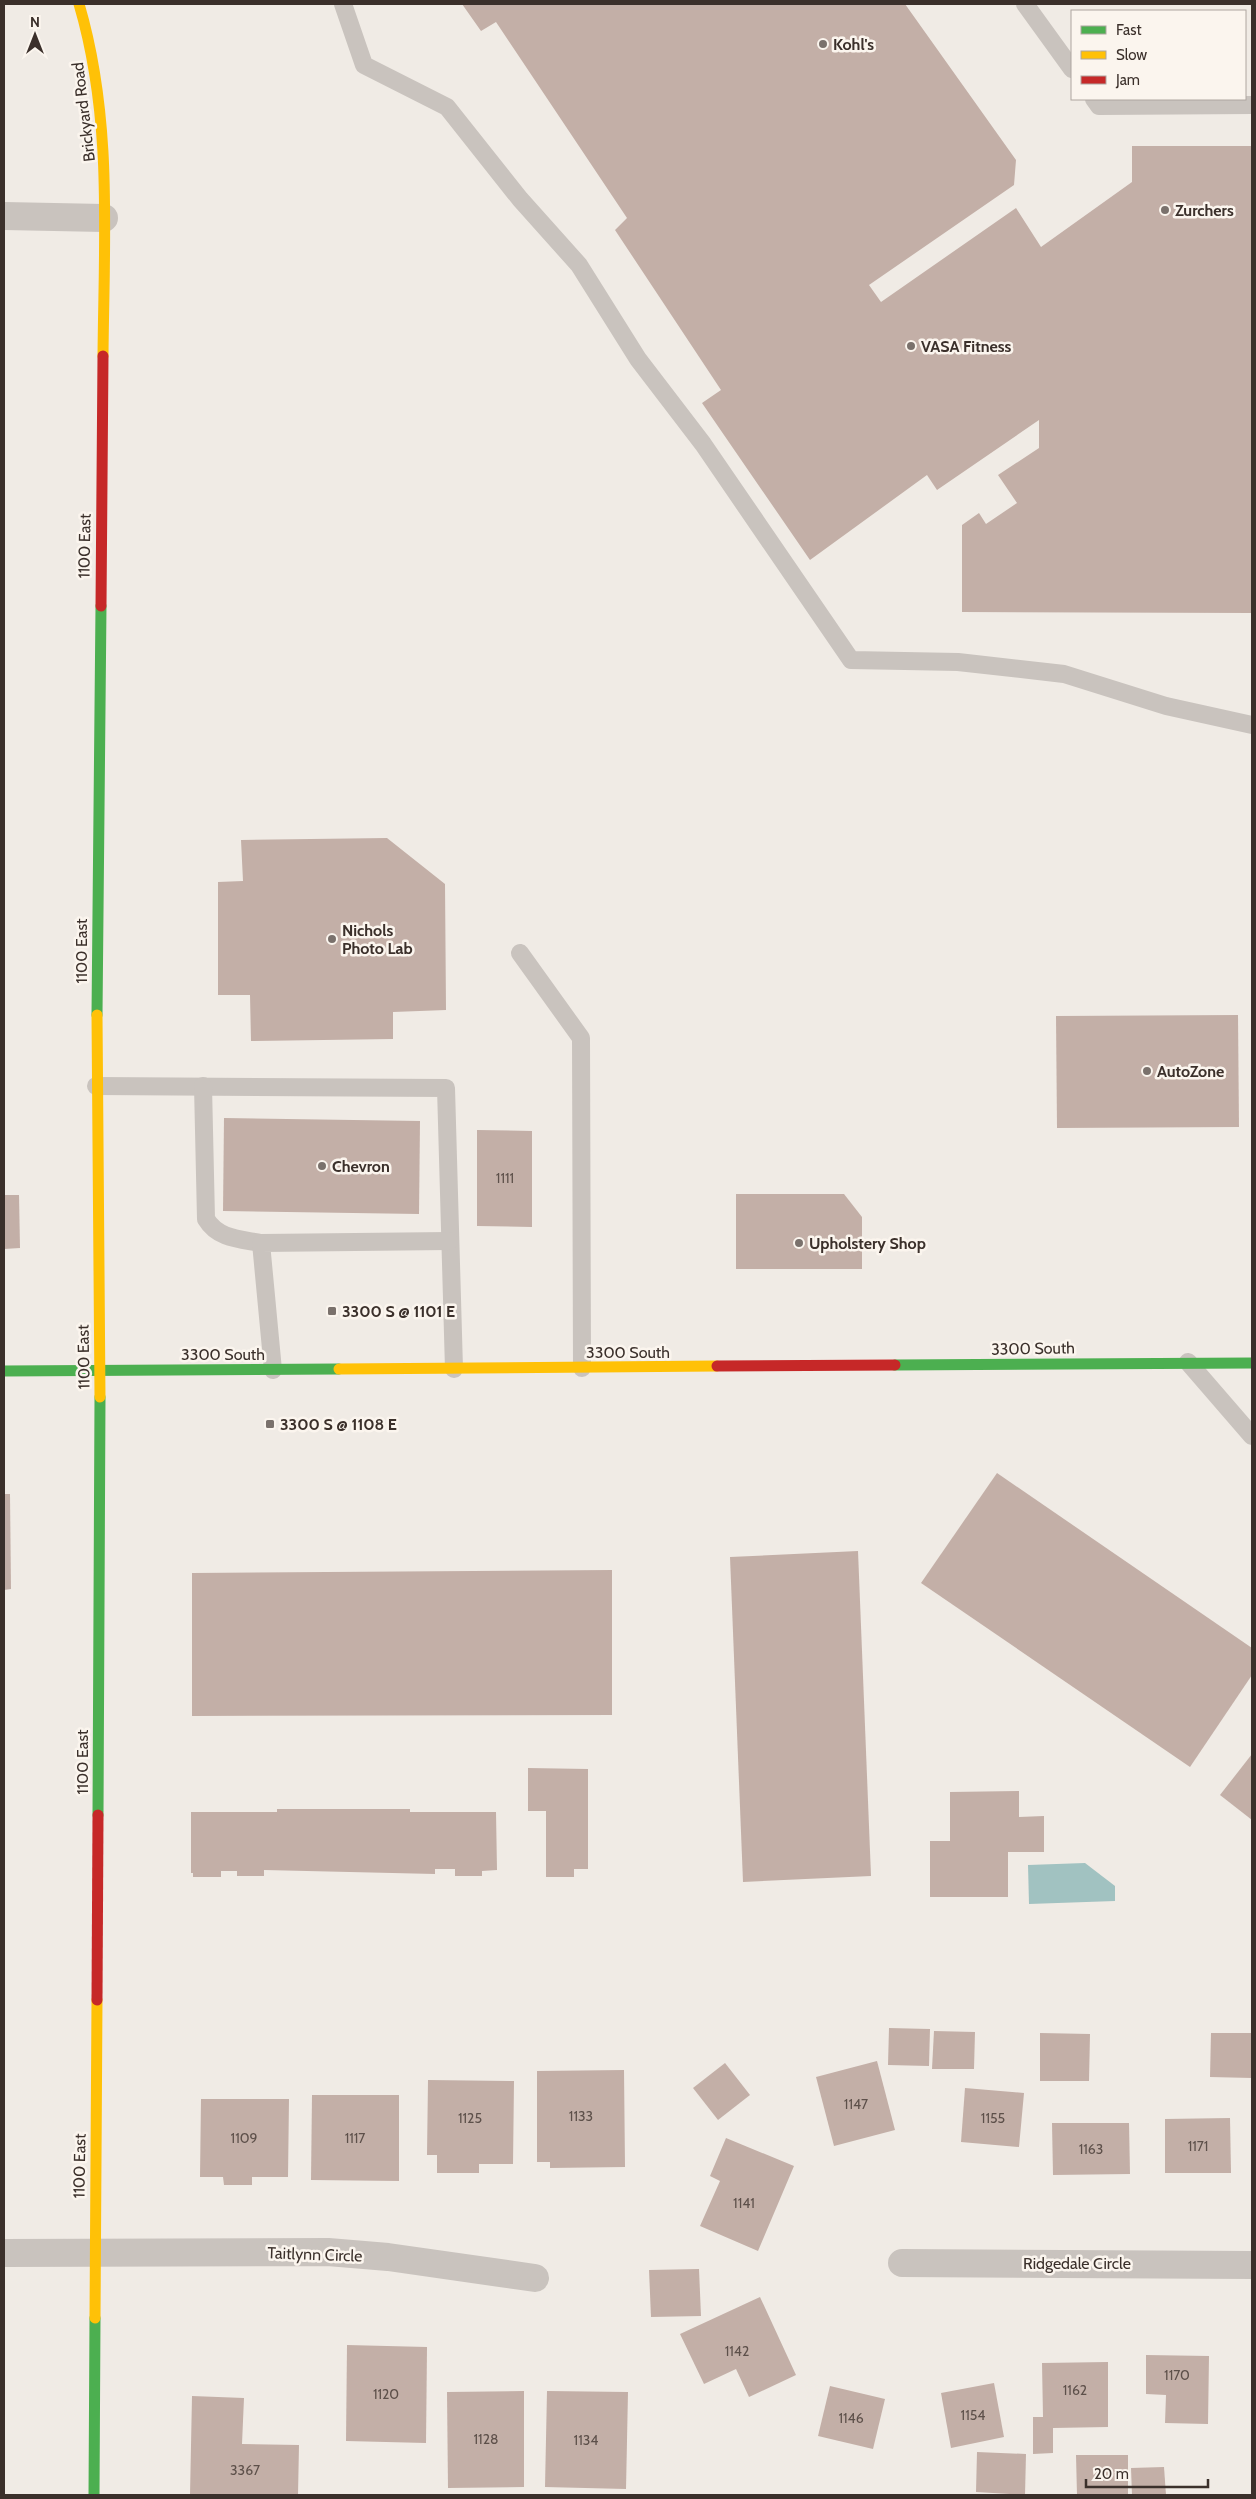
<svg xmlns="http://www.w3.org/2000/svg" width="1256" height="2499" viewBox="0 0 1256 2499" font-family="Cabin,sans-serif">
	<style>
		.water { fill: #a1c2c1 }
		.building { fill: #c3afa7 }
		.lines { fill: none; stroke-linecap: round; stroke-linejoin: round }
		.lane { stroke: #c9c3be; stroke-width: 18 }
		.street { stroke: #c9c3be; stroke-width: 28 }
		.fast { stroke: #4caf50; stroke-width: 11 }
		.slow { stroke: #ffc107; stroke-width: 11 }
		.jam { stroke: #c62828; stroke-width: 11 }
		.poi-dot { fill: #7a716c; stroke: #fbf5ee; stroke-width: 2 }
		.labels { text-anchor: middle; stroke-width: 5; stroke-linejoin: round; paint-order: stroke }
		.number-label { font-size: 14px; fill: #5d504a }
		.poi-label { font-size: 16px; font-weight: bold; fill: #3b302b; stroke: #fbf5ee; text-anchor: start }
		.street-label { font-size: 16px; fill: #3b302b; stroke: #fbf5ee }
	</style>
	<rect width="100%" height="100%" fill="#f0ebe5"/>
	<polygon class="water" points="1085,1863 1115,1886 1115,1901 1029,1904 1028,1865"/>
	<g class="building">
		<polygon points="462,4 905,4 1016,160 1014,185 869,285 881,302 1016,208 1041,247 1132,182 1132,146 1252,146 1252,613 962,612 962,525 979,513 986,524 1017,503 998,475 1039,448 1039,420 937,490 927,475 810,560 702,403 721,390 615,230 627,218 496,22 481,31"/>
		<polygon points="387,838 445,884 446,1010 393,1012 393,1039 251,1041 250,995 218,995 218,882 243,881 241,840"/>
		<polygon points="1238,1015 1239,1127 1057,1128 1056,1016"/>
		<polygon points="224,1118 420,1121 419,1214 223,1211"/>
		<polygon points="477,1130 532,1131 532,1227 477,1226"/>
		<polygon points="736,1194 844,1194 862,1217 862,1269 736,1269"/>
		<polygon points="4,1195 19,1195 20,1248 4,1249"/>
		<polygon points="997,1473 1252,1648 1252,1675 1190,1767 921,1583"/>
		<polygon points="4,1494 10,1494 11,1589 4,1590"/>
		<polygon points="858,1551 871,1876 743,1882 730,1557"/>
		<polygon points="612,1570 612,1715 192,1716 192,1573"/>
		<polygon points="1252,1754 1252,1820 1220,1795"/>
		<polygon points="528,1768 588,1769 588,1869 574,1869 574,1877 546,1877 546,1811 528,1811"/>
		<polygon points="1019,1791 1019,1817 1044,1816 1044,1852 1008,1852 1008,1897 930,1897 930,1841 950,1841 950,1792"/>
		<polygon points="277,1809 410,1809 410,1812 496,1812 497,1870 482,1871 482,1876 455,1876 455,1869 435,1869 435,1874 264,1870 264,1876 237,1876 237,1871 221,1871 221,1877 193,1877 193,1873 191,1873 191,1812 277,1812"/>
		<polygon points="889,2028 930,2029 929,2066 888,2065"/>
		<polygon points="934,2031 975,2032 974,2069 932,2069"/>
		<polygon points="1040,2033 1090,2034 1089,2081 1040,2081"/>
		<polygon points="1211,2033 1252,2033 1252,2078 1210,2077"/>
		<polygon points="877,2061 895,2130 834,2146 816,2077"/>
		<polygon points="725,2063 750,2095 718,2120 693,2088"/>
		<polygon points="624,2070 625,2167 550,2168 550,2162 537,2162 537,2071"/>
		<polygon points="428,2080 514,2081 513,2164 479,2164 479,2173 437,2173 437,2155 427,2155"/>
		<polygon points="965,2088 1024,2093 1019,2147 961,2142"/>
		<polygon points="312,2095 399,2095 399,2181 311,2180"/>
		<polygon points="201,2099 289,2099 288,2177 252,2177 252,2185 224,2185 223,2177 200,2177"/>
		<polygon points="1230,2118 1231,2173 1165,2173 1165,2119"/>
		<polygon points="1052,2123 1129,2123 1130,2174 1053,2175"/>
		<polygon points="726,2138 794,2166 758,2251 700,2226 720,2181 710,2176"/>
		<polygon points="699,2269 701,2316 651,2317 649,2270"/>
		<polygon points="760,2297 796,2375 749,2397 736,2369 704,2384 680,2334"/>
		<polygon points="347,2345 427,2347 426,2443 346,2441"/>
		<polygon points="1146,2355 1209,2356 1208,2424 1165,2423 1166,2395 1146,2394"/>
		<polygon points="1108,2362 1108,2427 1053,2428 1053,2453 1033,2454 1033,2417 1043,2417 1042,2363"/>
		<polygon points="994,2383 1004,2437 951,2448 941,2393"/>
		<polygon points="830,2386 885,2399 873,2449 818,2436"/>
		<polygon points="524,2391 524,2487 448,2488 447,2392"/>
		<polygon points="547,2391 628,2392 626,2489 545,2487"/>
		<polygon points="192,2396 244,2398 242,2444 299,2445 298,2495 190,2495"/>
		<polygon points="977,2452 1026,2454 1025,2495 976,2492"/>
		<polygon points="1076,2455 1128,2455 1128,2495 1077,2495"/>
		<polygon points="1164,2467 1166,2495 1132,2495 1131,2468"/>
	</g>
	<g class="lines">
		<g class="lane">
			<polyline points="343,4 364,65 447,107 520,199 579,265 638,359 703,444 851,660 958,662 1064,674 1166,706 1252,725"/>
			<polyline points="1025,4 1072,69"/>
			<polyline points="1094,99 1099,106 1252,105"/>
			<polyline points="520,953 581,1038 582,1368"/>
			<polyline points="96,1086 446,1088 454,1369"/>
			<path d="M203 1086 206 1219C218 1239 240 1239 261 1243"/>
			<polyline points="1188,1362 1252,1436"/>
			<polyline points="273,1370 261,1243 449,1241"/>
		</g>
		<g class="street">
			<polyline points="4,216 104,218"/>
			<polyline points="4,2253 328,2252 388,2257 535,2278"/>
			<polyline points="902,2263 1252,2265"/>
		</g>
		<g class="fast">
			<polyline points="97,1015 101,606"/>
			<polyline points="895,1365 1252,1363"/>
			<polyline points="4,1371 339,1369"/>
			<polyline points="98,1815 100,1397"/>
			<polyline points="94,2495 95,2318"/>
		</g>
		<g class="slow">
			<path d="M79 4C113 119 104 237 103 356"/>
			<polyline points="97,1015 100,1397"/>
			<polyline points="339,1369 717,1366"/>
			<polyline points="95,2318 97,2000"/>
		</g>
		<g class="jam">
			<polyline points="101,606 103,356"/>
			<polyline points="717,1366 895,1365"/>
			<polyline points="97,2000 98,1815"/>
		</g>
	</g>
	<g class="poi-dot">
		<circle cx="823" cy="44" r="5"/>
		<circle cx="1165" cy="210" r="5"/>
		<circle cx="911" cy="346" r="5"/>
		<circle cx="332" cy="939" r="5"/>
		<circle cx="1147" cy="1071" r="5"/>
		<circle cx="322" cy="1166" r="5"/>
		<circle cx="799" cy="1243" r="5"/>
		<rect x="327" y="1306" width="10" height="10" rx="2.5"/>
		<rect x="265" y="1419" width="10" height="10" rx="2.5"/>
	</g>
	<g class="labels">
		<g class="number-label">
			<text x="505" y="1183">1111</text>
			<text x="856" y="2109">1147</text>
			<text x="581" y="2121">1133</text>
			<text x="470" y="2123">1125</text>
			<text x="993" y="2123">1155</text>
			<text x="244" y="2143">1109</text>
			<text x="355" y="2143">1117</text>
			<text x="1198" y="2151">1171</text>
			<text x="1091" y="2154">1163</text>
			<text x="744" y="2208">1141</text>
			<text x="737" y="2356">1142</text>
			<text x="1177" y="2380">1170</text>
			<text x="1075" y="2395">1162</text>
			<text x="386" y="2399">1120</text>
			<text x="973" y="2420">1154</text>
			<text x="851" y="2423">1146</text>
			<text x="486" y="2444">1128</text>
			<text x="586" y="2445">1134</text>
			<text x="245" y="2475">3367</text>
		</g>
		<g class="poi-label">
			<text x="833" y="50">Kohl's</text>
			<text x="1175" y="216">Zurchers</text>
			<text x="921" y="352">VASA Fitness</text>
			<text x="342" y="936">Nichols<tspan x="342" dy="18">Photo Lab</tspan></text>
			<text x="1157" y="1077">AutoZone</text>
			<text x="332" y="1172">Chevron</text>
			<text x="809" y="1249">Upholstery Shop</text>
			<text x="342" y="1317">3300 S @ 1101 E</text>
			<text x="280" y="1430">3300 S @ 1108 E</text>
		</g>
		<g class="street-label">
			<text transform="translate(83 112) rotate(-97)" y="6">Brickyard Road</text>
			<text transform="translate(84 546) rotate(-89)" y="6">1100 East</text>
			<text transform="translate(81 951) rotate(-90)" y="6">1100 East</text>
			<text transform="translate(1033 1348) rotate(-1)" y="6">3300 South</text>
			<text x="628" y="1358">3300 South</text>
			<text x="223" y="1360">3300 South</text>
			<text transform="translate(83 1357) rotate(-91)" y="6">1100 East</text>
			<text transform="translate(82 1762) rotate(-90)" y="6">1100 East</text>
			<text transform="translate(79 2166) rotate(-89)" y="6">1100 East</text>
			<text transform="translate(315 2254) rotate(2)" y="6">Taitlynn Circle</text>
			<text x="1077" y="2269">Ridgedale Circle</text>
		</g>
	</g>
	<rect width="1256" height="2499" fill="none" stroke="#3b302b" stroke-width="10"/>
	<rect x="1071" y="10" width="175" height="90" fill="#fbf5ee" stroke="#aea6a0"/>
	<rect x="1081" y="26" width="25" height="8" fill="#4caf50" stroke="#aea6a0"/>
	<text x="1116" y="35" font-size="15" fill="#3b302b">Fast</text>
	<rect x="1081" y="51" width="25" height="8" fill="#ffc107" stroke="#aea6a0"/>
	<text x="1116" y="60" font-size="15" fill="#3b302b">Slow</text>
	<rect x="1081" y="76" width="25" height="8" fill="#c62828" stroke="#aea6a0"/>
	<text x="1116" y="85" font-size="15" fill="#3b302b">Jam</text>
	<g transform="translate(35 35)" stroke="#fbf5ee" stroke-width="4" paint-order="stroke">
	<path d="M0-4L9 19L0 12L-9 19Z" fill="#3b302b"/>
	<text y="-8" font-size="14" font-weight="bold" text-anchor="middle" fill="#3b302b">N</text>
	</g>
	<path d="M1086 2479v8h122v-8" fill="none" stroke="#3b302b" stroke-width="2.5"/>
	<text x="1094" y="2479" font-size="15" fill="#3b302b" stroke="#fbf5ee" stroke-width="4" paint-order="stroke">20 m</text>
</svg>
